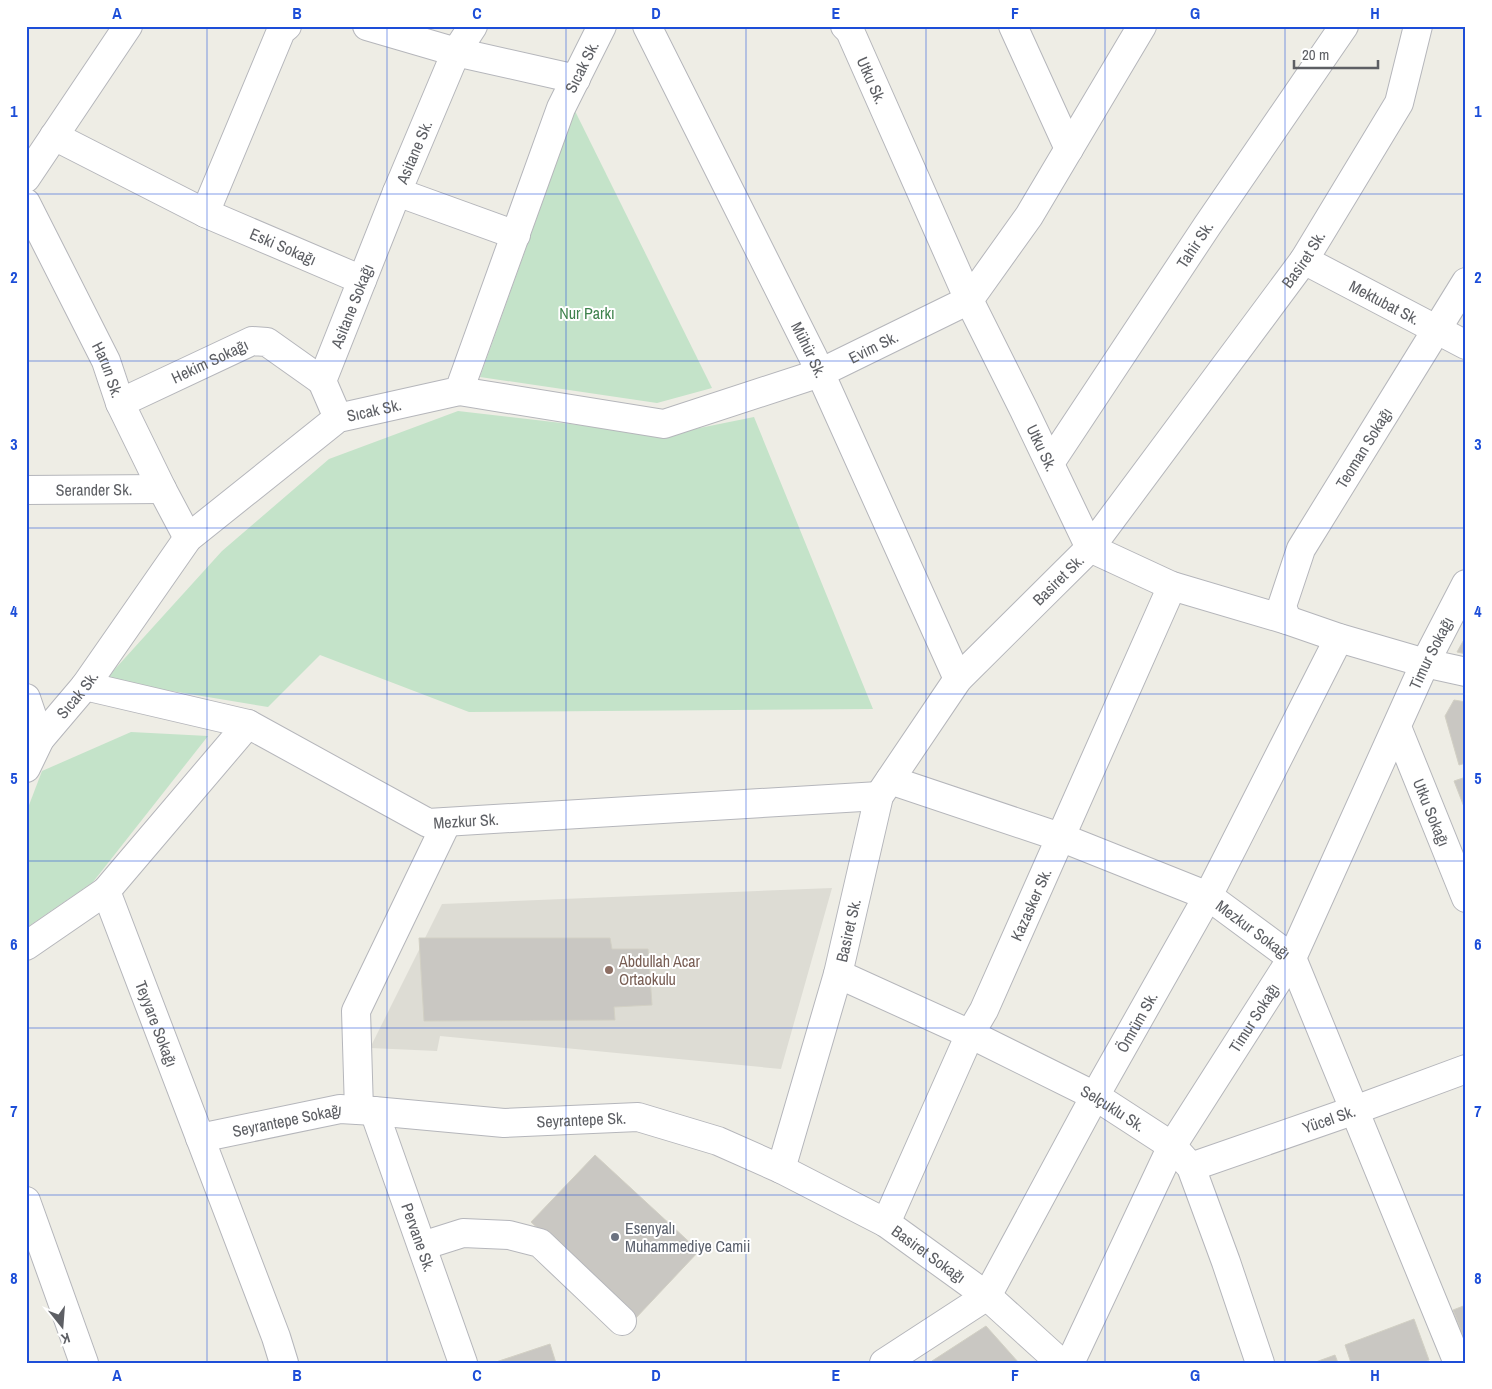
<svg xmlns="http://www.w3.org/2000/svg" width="1492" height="1389" viewBox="0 0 1492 1389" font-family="'Archivo Narrow',sans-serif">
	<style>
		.education { fill: #dddcd4 }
		.green { fill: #c4e3c9 }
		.building { fill: #c9c7c2; stroke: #d2d0c4 }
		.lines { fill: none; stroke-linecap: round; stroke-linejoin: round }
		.street-casing { stroke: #b5b6bb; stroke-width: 30 }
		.street { stroke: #fff; stroke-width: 28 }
		.grid { fill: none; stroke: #1d4ed8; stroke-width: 1; stroke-opacity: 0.55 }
		.education-dot { fill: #8d6e63; stroke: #fff; stroke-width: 2 }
		.worship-dot { fill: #6b7280; stroke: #fff; stroke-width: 2 }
		.labels { text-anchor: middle; stroke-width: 4; stroke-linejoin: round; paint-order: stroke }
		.street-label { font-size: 16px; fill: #5d5f64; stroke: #fff }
		.park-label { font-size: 16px; fill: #3e824c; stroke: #fff }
		.education-label { font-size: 16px; fill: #785e54; stroke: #fff; text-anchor: start }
		.worship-label { font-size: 16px; fill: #5b616d; stroke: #fff; text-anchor: start }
		.neatline { fill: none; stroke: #1d4ed8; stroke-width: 2 }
		.grid-label { font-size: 16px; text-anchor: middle; font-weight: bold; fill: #1d4ed8 }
	</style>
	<rect width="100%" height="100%" fill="#eeede5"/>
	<polygon class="education" points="832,888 781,1069 440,1036 437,1051 370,1048 442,904"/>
	<g class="green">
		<polygon points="575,111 712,388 657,403 480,377"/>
		<polygon points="458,411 665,435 754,417 873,709 469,712 320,655 268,707 105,680 222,551 329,459"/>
		<polygon points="131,732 208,736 93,882 26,928 26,813 42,771"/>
	</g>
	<g class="building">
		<polygon points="1466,636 1466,654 1457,652"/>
		<polygon points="1454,700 1466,702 1466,763 1459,765 1445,716"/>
		<polygon points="1466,777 1466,812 1454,781"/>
		<polygon points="419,938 610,938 612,949 648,949 652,1005 614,1007 615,1020 424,1021"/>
		<polygon points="595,1155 699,1251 635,1319 531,1222"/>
		<polygon points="1466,1305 1466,1343 1453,1310"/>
		<polygon points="1414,1319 1429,1360 1423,1363 1351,1363 1345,1345"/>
		<polygon points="986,1326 1019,1363 934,1363 932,1361"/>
		<polygon points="550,1344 556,1363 493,1363"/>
		<polygon points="1335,1355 1338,1363 1313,1363"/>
	</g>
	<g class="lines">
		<g class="street-casing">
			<g id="street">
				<polyline points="367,26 456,52 576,79"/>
				<polyline points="473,26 456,52 397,192 516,235"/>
				<path id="s1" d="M647 26 813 357 958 679"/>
				<path id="s2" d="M845 26 850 31 969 300 1024 410 1090 548 1172 586 1287 620 1339 638 1425 663 1466 672"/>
				<polyline points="1013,26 1069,149"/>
				<polyline points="54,136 205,213 281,31 287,26"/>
				<polyline points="26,178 128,26"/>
				<path id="s3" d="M26 203 106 361 120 403 162 489 188 538"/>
				<path id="s4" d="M205 213 362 280"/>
				<path id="s5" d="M1304 260 1466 345"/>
				<path id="s6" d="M459 391 664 424 820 373 969 300 1029 216 1142 26"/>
				<path id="s7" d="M120 403 252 341 267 342 322 381"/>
				<path id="s8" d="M338 418 322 381 397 192"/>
				<path id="s9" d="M1050 463 1207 226 1344 26"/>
				<path id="s10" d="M26 490 162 489"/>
				<path id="s11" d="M1287 620 1282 606 1301 549 1466 282"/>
				<path id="s12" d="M85 686 248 724 428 823 879 796"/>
				<polyline points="26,698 40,739"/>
				<path id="s13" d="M1397 727 1466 898"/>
				<path id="s14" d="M26 768 40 739 85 686 188 538 338 418 459 391 561 108 602 26"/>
				<path id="s15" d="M890 780 1060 837 1208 896 1292 958 1458 1363"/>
				<path id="s16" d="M106 891 276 1337 284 1363"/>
				<polyline points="26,946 106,891 248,724"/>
				<path id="s17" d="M838 974 970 1034 1095 1096 1172 1146 1191 1167 1226 1262 1260 1363"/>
				<polyline points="359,1110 356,1011 447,822"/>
				<path id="s18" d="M374 1111 463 1363"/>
				<path id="s19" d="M200 1138 340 1109 374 1111 504 1123 638 1117 718 1141 781 1169 886 1223 987 1296 1061 1363"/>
				<path id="s20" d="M1191 1167 1355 1110 1466 1069"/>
				<path id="s21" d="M781 1169 838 974 879 796 958 679 1090 548 1304 260 1399 103 1418 26"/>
				<polyline points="26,1201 84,1363"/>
				<path id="s22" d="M886 1223 970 1034 984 1010 1172 586"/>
				<polyline points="422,1246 463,1233 509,1235 540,1243 622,1321"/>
				<path id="s23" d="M884 1363 987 1296 1095 1096 1208 896 1339 638"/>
				<path id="s24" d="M1070 1363 1172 1146 1292 958 1425 663 1466 584"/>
			</g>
		</g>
		<use href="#street" class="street"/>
	</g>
	<path class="grid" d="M207 26V1363M387 26V1363M566 26V1363M746 26V1363M926 26V1363M1105 26V1363M1285 26V1363M26 194H1466M26 361H1466M26 528H1466M26 694H1466M26 861H1466M26 1028H1466M26 1195H1466"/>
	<circle class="education-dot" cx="609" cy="970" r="5"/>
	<circle class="worship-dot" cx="615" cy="1237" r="5"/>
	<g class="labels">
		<g class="street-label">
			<text dy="6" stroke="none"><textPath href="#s14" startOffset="945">Sıcak Sk.</textPath></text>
			<text dy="6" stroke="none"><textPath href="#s2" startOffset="61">Utku Sk.</textPath></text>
			<text transform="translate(414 152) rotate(-67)" y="6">Asitane Sk.</text>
			<text dy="6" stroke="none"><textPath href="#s9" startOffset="262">Tahir Sk.</textPath></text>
			<text dy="6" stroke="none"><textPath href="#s4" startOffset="85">Eski Sokağı</textPath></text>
			<text dy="6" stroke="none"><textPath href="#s21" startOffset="1072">Basiret Sk.</textPath></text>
			<text dy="6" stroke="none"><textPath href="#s5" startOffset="91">Mektubat Sk.</textPath></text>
			<text dy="6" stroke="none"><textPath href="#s8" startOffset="121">Asitane Sokağı</textPath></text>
			<text dy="6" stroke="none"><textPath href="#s6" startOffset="431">Evim Sk.</textPath></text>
			<text dy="6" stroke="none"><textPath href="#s1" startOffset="362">Mühür Sk.</textPath></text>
			<text dy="6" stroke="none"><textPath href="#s7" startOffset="99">Hekim Sokağı</textPath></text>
			<text dy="6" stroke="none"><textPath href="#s3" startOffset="186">Harun Sk.</textPath></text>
			<text dy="6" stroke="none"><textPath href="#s14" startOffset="511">Sıcak Sk.</textPath></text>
			<text dy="6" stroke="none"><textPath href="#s11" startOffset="194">Teoman Sokağı</textPath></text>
			<text dy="6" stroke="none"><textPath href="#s2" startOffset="466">Utku Sk.</textPath></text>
			<text dy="6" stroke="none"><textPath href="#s10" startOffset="68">Serander Sk.</textPath></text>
			<text dy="6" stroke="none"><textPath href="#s21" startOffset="668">Basiret Sk.</textPath></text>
			<text dy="6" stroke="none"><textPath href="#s24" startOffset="798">Timur Sokağı</textPath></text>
			<text dy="6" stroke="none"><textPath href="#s14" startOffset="90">Sıcak Sk.</textPath></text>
			<text dy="6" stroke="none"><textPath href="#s13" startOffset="92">Utku Sokağı</textPath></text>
			<text dy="6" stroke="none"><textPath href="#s12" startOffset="411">Mezkur Sk.</textPath></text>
			<text dy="6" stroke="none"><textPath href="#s22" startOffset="350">Kazasker Sk.</textPath></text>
			<text dy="6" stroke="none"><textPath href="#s15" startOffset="395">Mezkur Sokağı</textPath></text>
			<text dy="6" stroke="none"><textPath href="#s21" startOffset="248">Basiret Sk.</textPath></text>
			<text dy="6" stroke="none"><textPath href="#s24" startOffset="392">Timur Sokağı</textPath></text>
			<text dy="6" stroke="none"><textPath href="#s23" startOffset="435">Ömrüm Sk.</textPath></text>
			<text dy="6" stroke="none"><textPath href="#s16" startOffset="142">Teyyare Sokağı</textPath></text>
			<text dy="6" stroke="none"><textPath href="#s17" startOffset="306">Selçuklu Sk.</textPath></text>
			<text dy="6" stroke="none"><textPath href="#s20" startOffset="146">Yücel Sk.</textPath></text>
			<text dy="6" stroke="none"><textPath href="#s19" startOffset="385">Seyrantepe Sk.</textPath></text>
			<text dy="6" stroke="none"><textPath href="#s19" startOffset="89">Seyrantepe Sokağı</textPath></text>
			<text dy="6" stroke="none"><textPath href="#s18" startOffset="134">Pervane Sk.</textPath></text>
			<text dy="6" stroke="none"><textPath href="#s19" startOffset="765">Basiret Sokağı</textPath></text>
		</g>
		<g class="park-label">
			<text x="587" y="319">Nur Parkı</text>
		</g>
		<g class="education-label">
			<text x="619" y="967">Abdullah Acar<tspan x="619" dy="18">Ortaokulu</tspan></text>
		</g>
		<g class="worship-label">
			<text x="625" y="1234">Esenyalı<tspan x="625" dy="18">Muhammediye Camii</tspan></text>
		</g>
	</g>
	<rect width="1492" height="1389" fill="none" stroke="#ffffff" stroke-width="55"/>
	<g transform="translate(62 1326) rotate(163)" stroke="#ffffff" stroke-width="4" paint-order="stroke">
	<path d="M0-4L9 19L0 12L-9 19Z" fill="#5d5f64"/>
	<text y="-8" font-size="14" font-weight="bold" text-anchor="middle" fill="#5d5f64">K</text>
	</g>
	<path d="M1294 60v8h84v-8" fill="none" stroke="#5d5f64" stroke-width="2.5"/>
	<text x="1302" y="60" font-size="15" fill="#5d5f64" stroke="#ffffff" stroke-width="4" paint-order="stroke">20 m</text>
	<rect x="28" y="28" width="1436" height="1334" class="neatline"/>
	<g class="grid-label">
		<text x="117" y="19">A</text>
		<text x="297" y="19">B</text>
		<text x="477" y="19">C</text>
		<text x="656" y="19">D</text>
		<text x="836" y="19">E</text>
		<text x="1015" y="19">F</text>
		<text x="1195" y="19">G</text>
		<text x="1375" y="19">H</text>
		<text x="14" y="117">1</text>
		<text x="1478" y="117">1</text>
		<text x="14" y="283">2</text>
		<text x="1478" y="283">2</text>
		<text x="14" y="450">3</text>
		<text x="1478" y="450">3</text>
		<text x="14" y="617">4</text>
		<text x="1478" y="617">4</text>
		<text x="14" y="784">5</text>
		<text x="1478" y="784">5</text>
		<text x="14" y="950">6</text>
		<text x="1478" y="950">6</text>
		<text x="14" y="1117">7</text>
		<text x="1478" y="1117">7</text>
		<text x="14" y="1284">8</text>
		<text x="1478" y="1284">8</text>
		<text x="117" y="1381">A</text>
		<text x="297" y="1381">B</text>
		<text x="477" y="1381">C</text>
		<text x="656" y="1381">D</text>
		<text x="836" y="1381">E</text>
		<text x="1015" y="1381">F</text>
		<text x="1195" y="1381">G</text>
		<text x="1375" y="1381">H</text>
	</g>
</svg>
